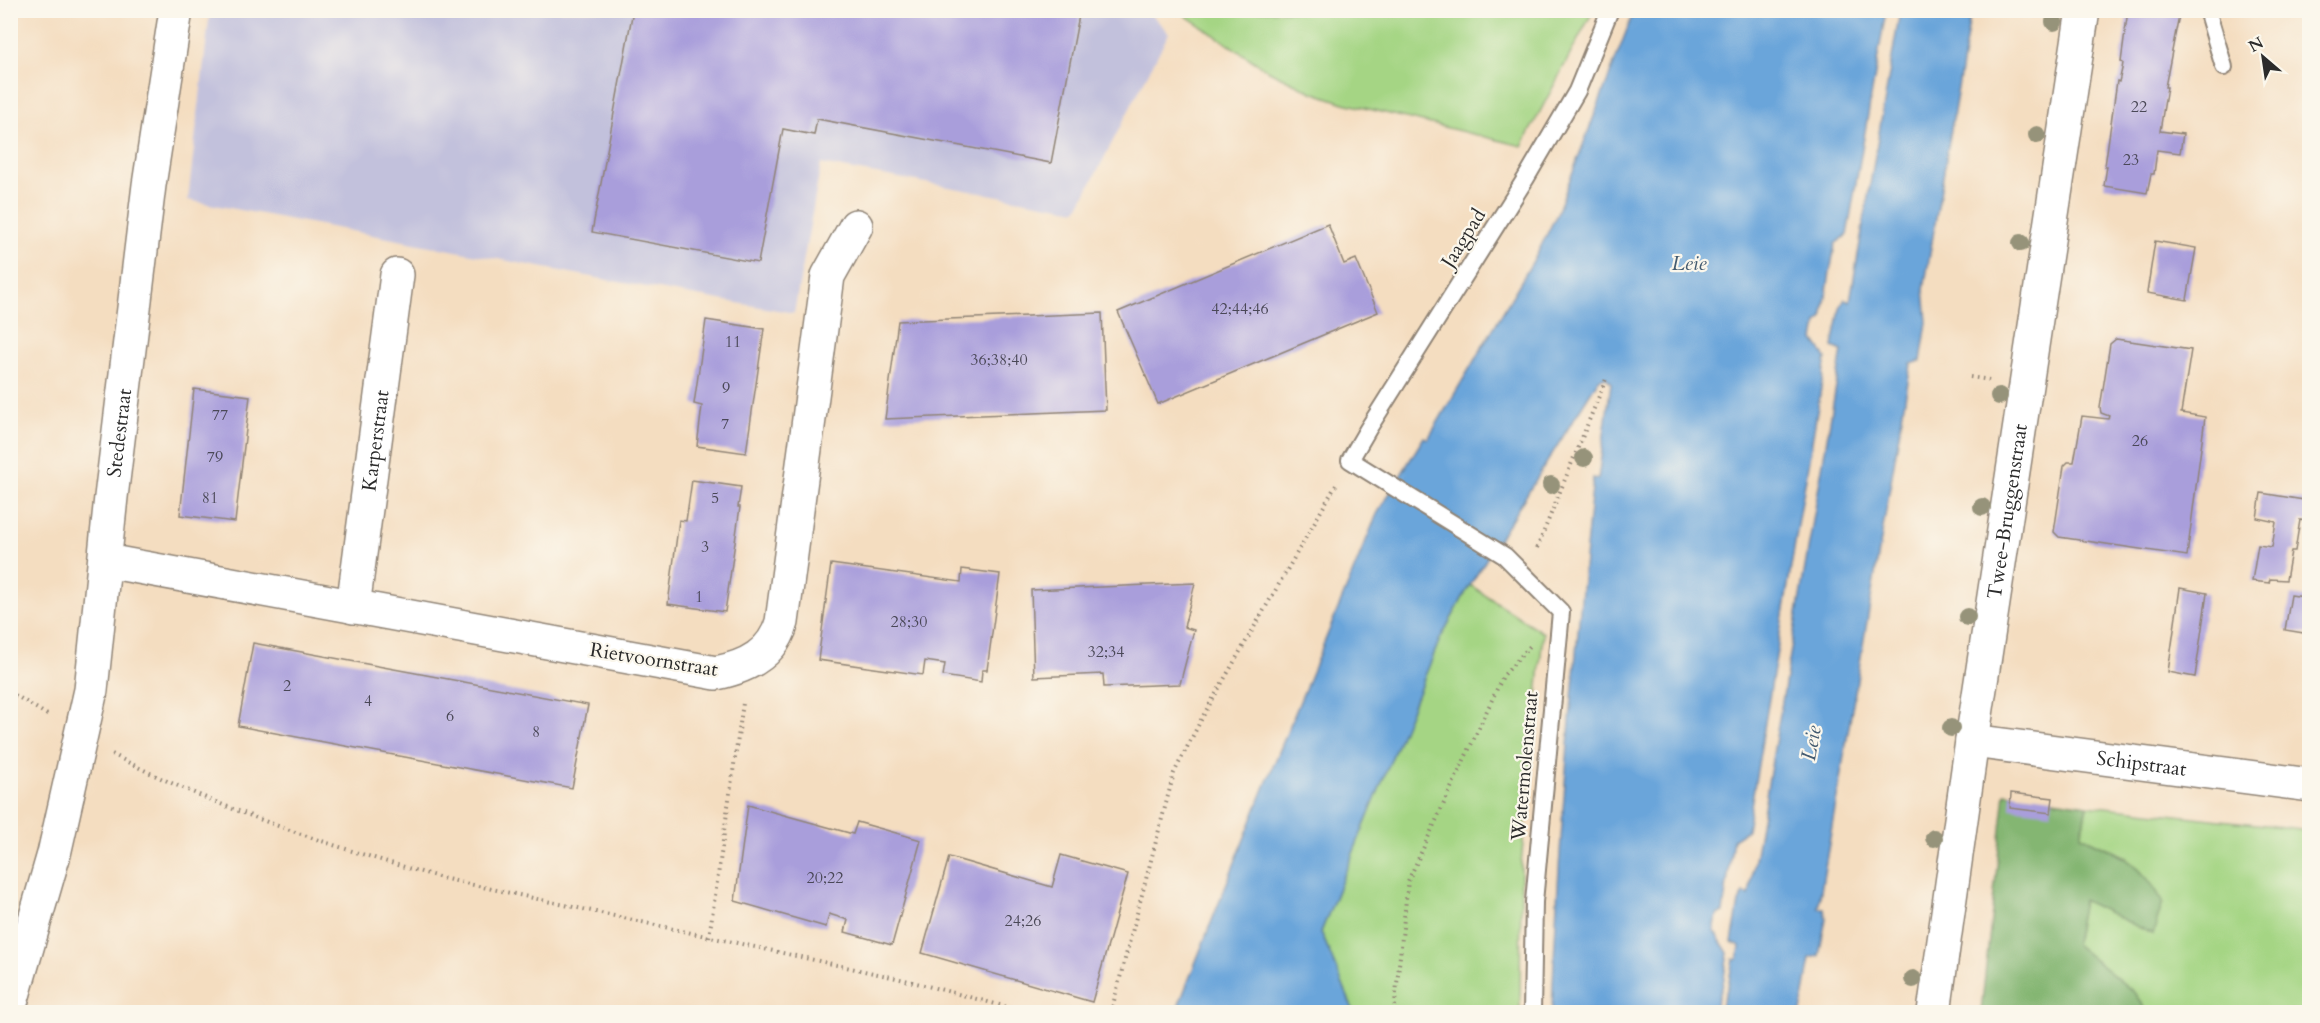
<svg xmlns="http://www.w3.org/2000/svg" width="2320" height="1023" viewBox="0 0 2320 1023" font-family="Cardo,serif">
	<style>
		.industrial { fill: #c2c1dc }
		.green { fill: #a5d584; stroke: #688058; stroke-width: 1.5 }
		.forest { fill: #84b672; stroke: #58704e; stroke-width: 1.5 }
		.water { fill: #6aa5da; stroke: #4a6882; stroke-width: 1.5 }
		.building { fill: #a99edb }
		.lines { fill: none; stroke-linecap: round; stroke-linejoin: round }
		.service-casing { stroke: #908476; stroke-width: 20 }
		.minor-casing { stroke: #908476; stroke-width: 36 }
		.path { stroke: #908476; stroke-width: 4; stroke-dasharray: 1.5 4.5; stroke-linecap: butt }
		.service { stroke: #fff; stroke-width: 16 }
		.minor { stroke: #fff; stroke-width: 33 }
		.tree { fill: #96937a }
		.labels { text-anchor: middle; stroke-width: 4.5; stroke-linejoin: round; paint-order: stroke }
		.number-label { font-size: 16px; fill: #4a4857 }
		.street-label { font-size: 20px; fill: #2b2b2b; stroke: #fbf7ec }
		.water-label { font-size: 21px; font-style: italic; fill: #445c71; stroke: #fbf7ec }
	</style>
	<rect width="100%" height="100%" fill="#fbf7ec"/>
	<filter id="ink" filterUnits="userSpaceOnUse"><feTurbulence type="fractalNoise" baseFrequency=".0167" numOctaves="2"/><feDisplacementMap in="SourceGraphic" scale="12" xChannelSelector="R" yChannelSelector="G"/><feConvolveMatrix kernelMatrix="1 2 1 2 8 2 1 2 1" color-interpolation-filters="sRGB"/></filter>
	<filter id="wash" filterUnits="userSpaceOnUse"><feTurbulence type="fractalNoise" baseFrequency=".008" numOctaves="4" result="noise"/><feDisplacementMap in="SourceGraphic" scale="24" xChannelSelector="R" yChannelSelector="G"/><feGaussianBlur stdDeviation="1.35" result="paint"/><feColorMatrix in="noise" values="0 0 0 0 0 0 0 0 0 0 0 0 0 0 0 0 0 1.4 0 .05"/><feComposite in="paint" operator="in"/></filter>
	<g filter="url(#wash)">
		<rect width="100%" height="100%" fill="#f4ddc0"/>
		<polygon class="industrial" points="1147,10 1169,33 1077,210 821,164 794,313 613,281 188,200 210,11"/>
		<g class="green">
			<polygon points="1182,11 1593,11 1522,146 1344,103 1312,92 1267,70 1186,16"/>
			<polygon points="1470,585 1543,633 1521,864 1520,1012 1354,1012 1321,932 1440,639"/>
			<polygon points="2087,805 2309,830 2309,1012 2147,1012 2136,994 2075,944 2083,900 2153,934 2126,857 2081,836"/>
		</g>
		<path class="forest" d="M2005 793 2087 805 2081 836C2120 854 2141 862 2163 902L2153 934 2083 900 2075 944 2136 994 2147 1012H1981Z"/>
		<g class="water">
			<path d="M1634 11H1886L1847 235 1835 244 1822 319 1817 323 1814 340 1826 358 1747 830 1733 839 1723 912 1717 915 1714 931 1728 953 1723 984 1713 1012H1552C1558 834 1575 656 1593 478L1598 479 1611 383 1606 377 1599 379 1467 590 1440 639 1321 932 1354 1012H1176L1263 791 1377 514 1424 437 1428 439 1536 256 1556 216Z"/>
			<polygon points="1900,11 1971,11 1924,289 1927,322 1921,361 1911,364 1818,908 1824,908 1826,918 1819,956 1810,958 1801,1012 1719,1012 1728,986 1733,959 1738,959 1740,946 1732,942 1739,902 1744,893 1749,895 1842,351 1833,347 1840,308 1845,299 1850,301"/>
		</g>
		<g id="blocks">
			<g class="building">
				<polygon points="633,10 1080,10 1051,163 817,119 814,135 783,129 758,263 592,232"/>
				<polygon points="2128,10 2180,10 2165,87 2167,87 2160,131 2183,134 2180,153 2157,150 2154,174 2151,174 2147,193 2104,186 2107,166 2105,166 2117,81 2119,82 2122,69 2123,63 2121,62"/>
				<polygon points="1328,224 1344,264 1356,259 1378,312 1158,404 1118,312"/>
				<polygon points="2155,241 2196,248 2187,300 2147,293"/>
				<polygon points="1102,313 1106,410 885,419 898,321"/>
				<polygon points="706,320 764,329 746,453 697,446 702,406 694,404"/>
				<polygon points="2116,339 2191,350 2181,413 2205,417 2187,556 2059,537 2054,532 2064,466 2068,462 2074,462 2082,416 2108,419 2109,416 2101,413 2100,408 2110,344"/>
				<polygon points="194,389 250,396 235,522 180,515"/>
				<polygon points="692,480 741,487 738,507 740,507 725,612 668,604 679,520 686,521"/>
				<polygon points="2261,493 2310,501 2310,522 2300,520 2295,551 2291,551 2286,580 2270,579 2269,583 2252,581 2258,545 2272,547 2276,522 2257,518"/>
				<polygon points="831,564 961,582 962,569 1000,574 987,670 982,670 981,682 943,676 945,664 925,661 923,675 818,660"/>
				<polygon points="1195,583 1184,627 1194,630 1180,684 1104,687 1103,674 1034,677 1031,590"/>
				<polygon points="2180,588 2207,593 2195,677 2168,672"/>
				<polygon points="2291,595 2310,598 2310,634 2285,630"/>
				<polygon points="253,643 588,705 572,788 238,726"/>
				<polygon points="2011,793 2053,798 2051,813 2010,808"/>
				<polygon points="748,805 853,834 857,822 921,840 892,945 845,932 848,920 829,914 826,927 735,901"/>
				<polygon points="1061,855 1128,874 1092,1002 922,953 949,857 1052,887"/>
			</g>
		</g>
	</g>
	<g filter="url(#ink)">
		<use href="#blocks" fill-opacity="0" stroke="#908476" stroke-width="1.5"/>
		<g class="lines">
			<g class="service-casing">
				<g id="service">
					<polyline points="2207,10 2224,67"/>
					<polyline points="1532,1012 1534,902 1561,612 1505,556 1350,460 1368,429 1526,178 1577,91 1610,10"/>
				</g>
			</g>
			<g class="minor-casing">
				<g id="minor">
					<path d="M106 561 716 673C747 667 773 654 782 622L828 276 856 226"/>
					<path id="s1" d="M353 607 397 275"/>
					<path id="s2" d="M1972 741 2310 785"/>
					<path id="s3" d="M10 1006 54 854 91 690 111 497 149 185 176 10"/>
					<path id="s4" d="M1934 1012 1972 741 2083 10"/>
				</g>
			</g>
			<g class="path">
				<polyline points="1970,377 1990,380"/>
				<polyline points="1537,548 1606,379"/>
				<polyline points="10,692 49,716"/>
				<path d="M112 754C215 808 330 846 442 878L905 980 1026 1012"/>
				<polyline points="709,937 743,703"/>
				<polyline points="1111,1012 1174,773 1203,716 1336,485"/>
				<polyline points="1394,1012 1408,881 1503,676 1530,646"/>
			</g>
			<use href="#service" class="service"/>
			<use href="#minor" class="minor"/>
		</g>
		<g class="tree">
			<circle cx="2054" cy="22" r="9"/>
			<circle cx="2037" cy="135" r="9"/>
			<circle cx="2021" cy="243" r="9"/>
			<circle cx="1999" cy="396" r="9"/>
			<circle cx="1584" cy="458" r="9"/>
			<circle cx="1551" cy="485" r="9"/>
			<circle cx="1982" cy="507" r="9"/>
			<circle cx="1967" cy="617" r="9"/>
			<circle cx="1951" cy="728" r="9"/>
			<circle cx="1934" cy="838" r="9"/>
			<circle cx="1913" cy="979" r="9"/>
		</g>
	</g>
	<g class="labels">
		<g class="number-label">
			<text x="2139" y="112">22</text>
			<text x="2131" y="165">23</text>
			<text x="1240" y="314">42;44;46</text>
			<text x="733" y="347">11</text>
			<text x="999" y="365">36;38;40</text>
			<text x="726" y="393">9</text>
			<text x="220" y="420">77</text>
			<text x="725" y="429">7</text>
			<text x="2140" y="446">26</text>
			<text x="215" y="462">79</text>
			<text x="210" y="503">81</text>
			<text x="715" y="503">5</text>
			<text x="705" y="552">3</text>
			<text x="699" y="602">1</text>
			<text x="909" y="627">28;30</text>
			<text x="1106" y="657">32;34</text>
			<text x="287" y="691">2</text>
			<text x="368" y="706">4</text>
			<text x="450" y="721">6</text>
			<text x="536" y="737">8</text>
			<text x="825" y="883">20;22</text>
			<text x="1023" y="926">24;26</text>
		</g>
		<g class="street-label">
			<text transform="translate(1463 238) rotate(-58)" y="7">Jaagpad</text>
			<text dy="7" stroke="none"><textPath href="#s3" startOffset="585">Stedestraat</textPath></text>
			<text dy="7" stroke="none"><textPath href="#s1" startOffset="168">Karperstraat</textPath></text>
			<text dy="7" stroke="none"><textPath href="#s4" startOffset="506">Twee-Bruggenstraat</textPath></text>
			<text transform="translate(654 659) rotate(9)" y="7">Rietvoornstraat</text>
			<text dy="7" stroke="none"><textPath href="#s2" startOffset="171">Schipstraat</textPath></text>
			<text transform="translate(1524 766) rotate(-85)" y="7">Watermolenstraat</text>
		</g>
		<g class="water-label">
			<text x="1689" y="270">Leie</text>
			<text transform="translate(1811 743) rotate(-80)" y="7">Leie</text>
		</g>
	</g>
	<rect width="2320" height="1023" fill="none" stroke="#fbf7ec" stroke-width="36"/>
	<g transform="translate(2263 57) rotate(331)" stroke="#fbf7ec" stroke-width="4.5" paint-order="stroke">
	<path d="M0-4.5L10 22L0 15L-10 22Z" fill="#2b2b2b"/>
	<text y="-9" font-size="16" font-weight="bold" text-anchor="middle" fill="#2b2b2b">N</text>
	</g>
</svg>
